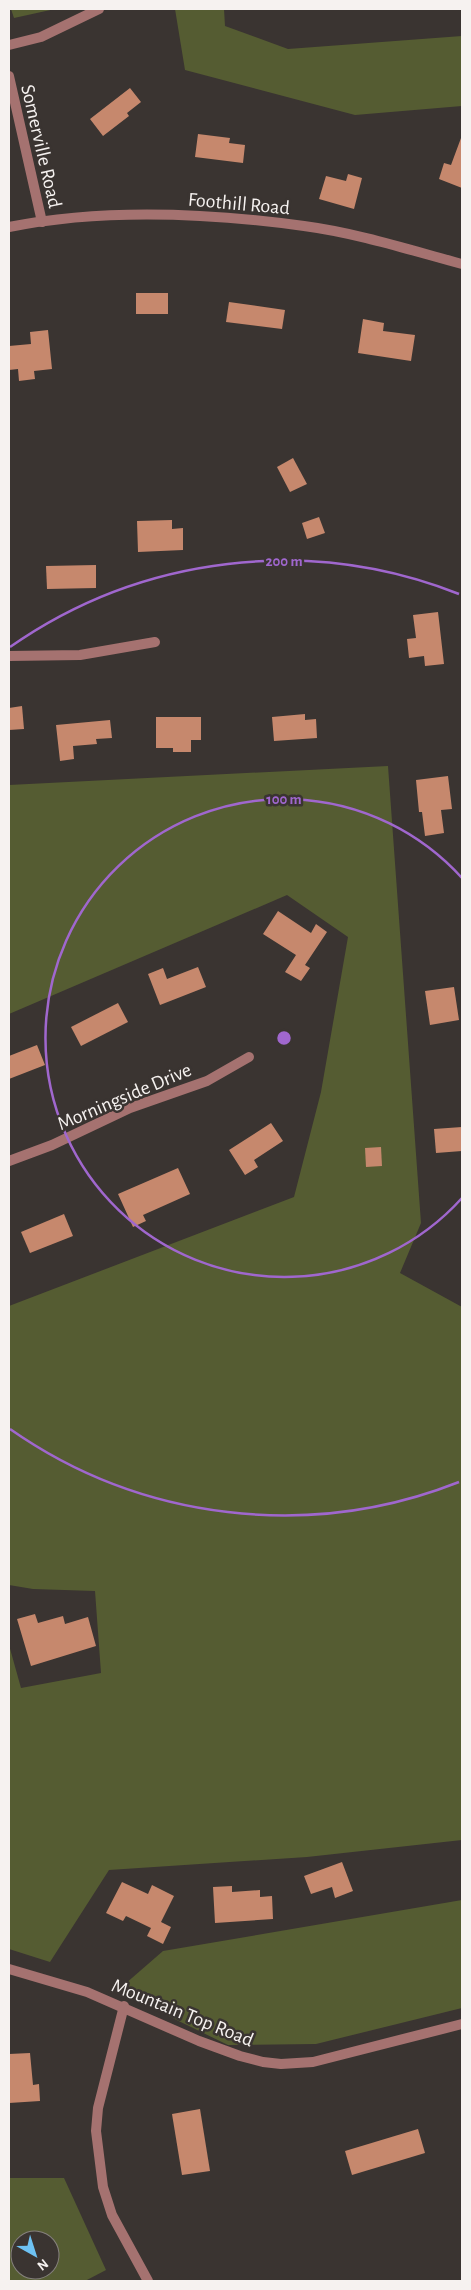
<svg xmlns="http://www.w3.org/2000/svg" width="471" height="2290" viewBox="0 0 471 2290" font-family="'Alegreya Sans',sans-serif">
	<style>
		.green { fill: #555c32; fill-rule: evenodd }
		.building { fill: #c6886d }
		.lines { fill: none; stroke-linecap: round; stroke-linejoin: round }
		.minor { stroke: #a57270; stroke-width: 10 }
		.tertiary { stroke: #a57270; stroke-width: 10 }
		.ring { fill: none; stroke: #a067ce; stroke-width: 2.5 }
		.labels { text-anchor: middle; stroke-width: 5; stroke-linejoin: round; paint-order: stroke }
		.street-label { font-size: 20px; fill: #f6f2f0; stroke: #3a3431 }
		.centre { fill: #a067ce; stroke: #3a3431; stroke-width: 2.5 }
		.ring-label { font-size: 15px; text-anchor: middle; font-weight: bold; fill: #a067ce; stroke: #3a3431; stroke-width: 5; stroke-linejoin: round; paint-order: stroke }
	</style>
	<rect width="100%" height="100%" fill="#3a3431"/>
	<g class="green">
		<polygon points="11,9 55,9 14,18"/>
		<polygon points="175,9 224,9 225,26 288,49 462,36 462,106 355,115 185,70"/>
		<polygon points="388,766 421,1223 400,1273 462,1307 462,1840 307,1857 109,1870 50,1962 9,1949 9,1645 21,1688 101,1673 95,1591 33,1589 9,1585 9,1306 294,1197 321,1092 348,937 287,895 9,1014 9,785"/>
		<polygon points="462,1900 462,2008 316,2044 228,2045 117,1991 163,1951"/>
		<path d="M9 2178H64L106 2270 85 2281H9ZM20 2240H50V2270H20Z"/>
	</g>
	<g class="building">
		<polygon points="130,88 141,102 127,113 129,116 103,136 90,119"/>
		<polygon points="198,134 230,138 229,143 245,145 243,163 195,157"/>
		<polygon points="461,138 462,138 462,188 439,179 444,163 451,165"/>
		<polygon points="348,174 362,178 354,209 319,199 326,176 346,181"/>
		<rect x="136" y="293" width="32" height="21"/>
		<polygon points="229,302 285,310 282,329 226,322"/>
		<polygon points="363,319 384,323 383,331 415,335 411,361 358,353"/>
		<polygon points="48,330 52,369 34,371 35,379 19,381 18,369 9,370 9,346 31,344 30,332"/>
		<polygon points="293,458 307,484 290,492 277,467"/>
		<polygon points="319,517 325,533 307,539 302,523"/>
		<polygon points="172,520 172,529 183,528 183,550 138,552 137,521"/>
		<polygon points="96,565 96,588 47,589 46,566"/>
		<polygon points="438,612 444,664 425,666 424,656 409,658 407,639 416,638 413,615"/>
		<polygon points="22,706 24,729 9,730 9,708"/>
		<polygon points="305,714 305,720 316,719 317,738 274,741 272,717"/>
		<polygon points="156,717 201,717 201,740 191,740 191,752 173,752 173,748 156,748"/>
		<polygon points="110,720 112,738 96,739 97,744 73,746 74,759 60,761 56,725"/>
		<polygon points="448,776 452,809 441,810 444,833 425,836 422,812 419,812 416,780"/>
		<polygon points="278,911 311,933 316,924 327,932 305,965 310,968 301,981 285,972 296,955 263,934"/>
		<polygon points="198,967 206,987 160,1005 148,974 163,968 167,979"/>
		<polygon points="454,987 459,1020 430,1025 425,991"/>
		<polygon points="118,1003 128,1022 81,1046 71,1027"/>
		<polygon points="37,1045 45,1065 9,1079 9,1056"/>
		<polygon points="271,1123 283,1141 254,1160 258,1167 245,1175 229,1150"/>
		<polygon points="462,1127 462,1151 436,1153 434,1129"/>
		<polygon points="381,1147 382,1166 366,1167 365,1148"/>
		<polygon points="178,1168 190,1194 143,1215 146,1221 133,1227 118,1194"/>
		<polygon points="64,1214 73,1236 30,1253 21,1232"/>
		<polygon points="35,1614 38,1623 63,1616 65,1624 88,1617 96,1646 31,1666 17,1619"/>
		<polygon points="342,1862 353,1891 335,1898 332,1887 311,1894 304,1876"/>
		<polygon points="122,1882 148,1894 152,1885 174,1896 161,1922 171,1927 163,1944 147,1936 151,1928 126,1916 123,1921 106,1913"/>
		<polygon points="232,1886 232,1892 260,1890 260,1897 272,1896 273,1919 215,1923 213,1887"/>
		<polygon points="30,2053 33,2085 39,2084 40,2101 9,2103 9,2054"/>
		<polygon points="200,2109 210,2171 182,2175 172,2114"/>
		<polygon points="418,2129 425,2153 352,2175 345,2151"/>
	</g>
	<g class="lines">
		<g class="minor">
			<polyline points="9,45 41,37 99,9"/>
			<polyline points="9,656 80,655 155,642"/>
			<polyline points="9,1161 52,1145 130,1108 207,1081 249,1057"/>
			<polyline points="9,1969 87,1992 199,2041 240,2056 263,2062 281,2064 313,2062 462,2024"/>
			<polyline points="124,2006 98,2108 96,2131 103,2187 112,2215 148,2281"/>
		</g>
		<g class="tertiary">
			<polyline points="9,76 42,222"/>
			<path d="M9 227C103 208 209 213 304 226 357 233 410 250 462 264"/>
		</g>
	</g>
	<g class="ring">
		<path d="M462 1198A239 239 0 1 1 462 878"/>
		<path d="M459 1482A477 477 0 0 1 10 1429M10 647A477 477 0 0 1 459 594"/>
	</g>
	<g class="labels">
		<g class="street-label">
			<text transform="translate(42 146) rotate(77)" y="7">Somerville Road</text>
			<text transform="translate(239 203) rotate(5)" y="7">Foothill Road</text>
			<text transform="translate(124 1096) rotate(-23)" y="7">Morningside Drive</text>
			<text transform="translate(183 2012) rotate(22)" y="7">Mountain Top Road</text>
		</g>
	</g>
	<circle cx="284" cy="1038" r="8" class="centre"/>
	<g class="ring-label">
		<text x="284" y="566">200 m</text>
		<text x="284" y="804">100 m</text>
	</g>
	<rect width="471" height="2290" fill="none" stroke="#f6f2f0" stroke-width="20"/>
	<g transform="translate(35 2255) rotate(141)"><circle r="24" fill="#3a3431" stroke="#85807d"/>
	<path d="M0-4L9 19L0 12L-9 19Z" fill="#6ec2f3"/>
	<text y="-8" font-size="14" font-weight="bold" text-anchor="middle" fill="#f6f2f0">N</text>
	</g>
</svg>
